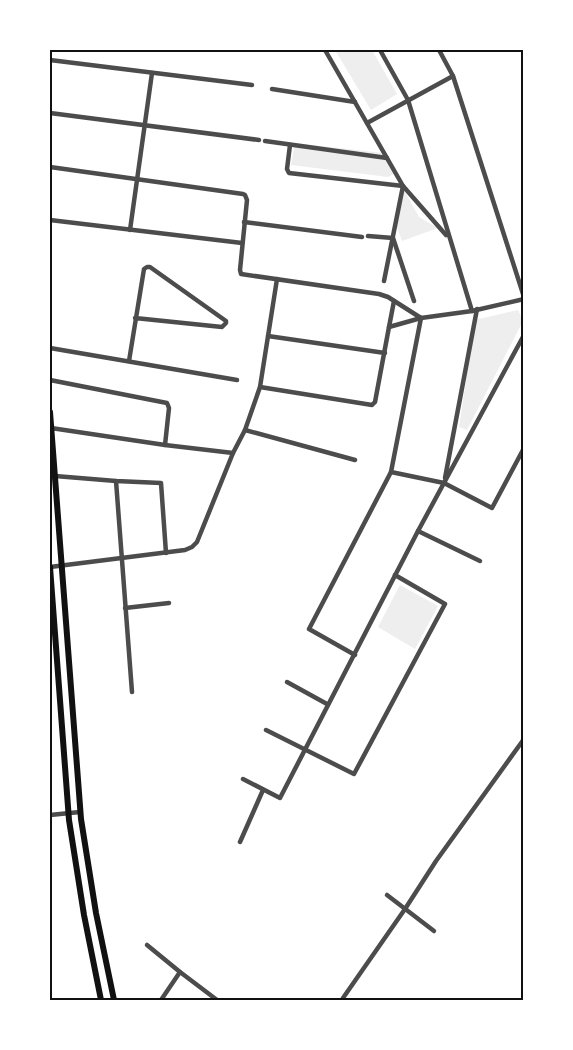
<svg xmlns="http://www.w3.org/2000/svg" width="573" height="1050" viewBox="0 0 573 1050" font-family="'Work Sans',sans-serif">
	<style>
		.green { fill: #eee }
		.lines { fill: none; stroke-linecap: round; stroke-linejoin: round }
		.minor { stroke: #4c4c4c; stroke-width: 4.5 }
		.secondary { stroke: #111; stroke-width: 6 }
		.neatline { fill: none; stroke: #111; stroke-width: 2 }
	</style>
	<rect width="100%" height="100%" fill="#fff"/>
	<g class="green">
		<polygon points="335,50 372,50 397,94 371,110"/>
		<polygon points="295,143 383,153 394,174 388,177 291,165"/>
		<polygon points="402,191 405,192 419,217 438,228 402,241 397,227"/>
		<polygon points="518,310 523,321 467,430 459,427 475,320"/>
		<polygon points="400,585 438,606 415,649 378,627"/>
	</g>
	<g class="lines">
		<g class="minor">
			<polyline points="325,50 403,186 446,235"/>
			<polyline points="380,50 408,100 472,311"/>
			<polyline points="439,50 453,76 524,297"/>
			<polyline points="50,60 252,85"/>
			<polyline points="272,89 355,102"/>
			<polyline points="50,113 259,140"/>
			<polyline points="367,123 453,76"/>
			<polyline points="265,141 387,158"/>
			<polyline points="290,145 287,169 289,173 403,186 384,281"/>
			<polyline points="50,167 243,194 245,195 247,200 240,270 241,274 379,294 388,297 421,318"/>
			<polyline points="50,220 242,243"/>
			<polyline points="244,222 362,237"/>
			<polyline points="130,230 152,73"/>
			<polyline points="368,236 393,238 414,301"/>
			<polyline points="394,301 389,327 421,318 472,311 524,299"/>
			<polyline points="268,336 385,353"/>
			<polyline points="50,348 237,380"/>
			<polyline points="129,361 144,269 147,267 150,267 226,321 226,323 222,327 135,318"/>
			<polyline points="50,380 167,403 169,408 165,445"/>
			<polyline points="260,387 372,405 375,402 389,327"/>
			<polyline points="51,428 165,445 233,453"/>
			<polyline points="245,430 355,460"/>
			<polyline points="391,472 444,483 492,508 524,448"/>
			<polyline points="55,476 116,481 161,483 166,553"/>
			<polyline points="445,478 477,309"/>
			<polyline points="116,481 132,692"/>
			<polyline points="418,531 480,561"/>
			<polyline points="50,567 185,550 192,547 197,542 233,453 245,430 260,387 277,279"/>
			<polyline points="125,608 169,603"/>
			<polyline points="355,655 309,629 391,472 421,318"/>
			<polyline points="287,682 327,704"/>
			<polyline points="266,730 354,774 445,604 395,575"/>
			<polyline points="243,779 280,798 418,531 524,335"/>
			<polyline points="50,815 80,812"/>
			<polyline points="240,842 263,790"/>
			<polyline points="387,895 434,931"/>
			<polyline points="147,945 180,972 217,1000"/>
			<polyline points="343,998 405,909 436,861 524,739"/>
			<polyline points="161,1000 180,972"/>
		</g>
		<g class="secondary">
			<polyline points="50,412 81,819 96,913 114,1000"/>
			<polyline points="50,567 69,820 84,915 101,1000"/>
		</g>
	</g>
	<rect width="573" height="1050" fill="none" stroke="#ffffff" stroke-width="102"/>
	<rect x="51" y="51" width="471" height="948" class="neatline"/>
</svg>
